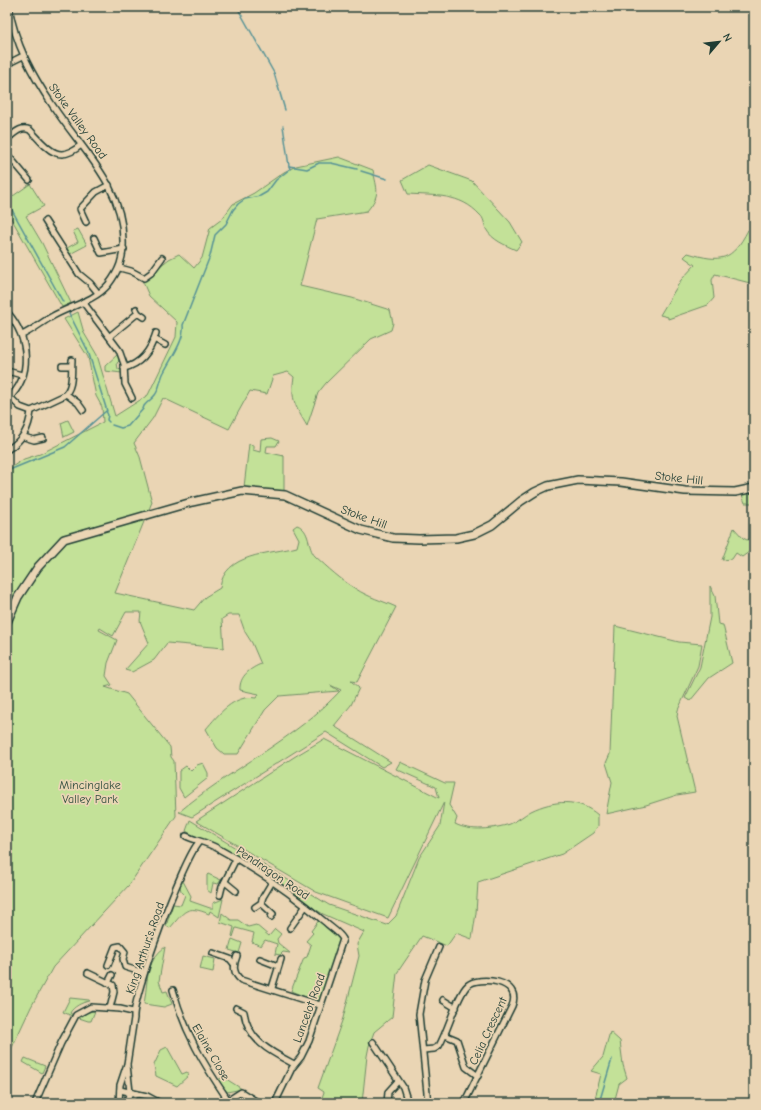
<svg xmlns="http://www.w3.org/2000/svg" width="761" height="1110" viewBox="0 0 761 1110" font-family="'Comic Neue',sans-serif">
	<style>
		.green { fill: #c3e198; stroke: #718f66 }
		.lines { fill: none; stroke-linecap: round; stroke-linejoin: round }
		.stream { stroke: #579296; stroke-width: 1.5 }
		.street-casing { stroke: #1f3d34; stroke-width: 8 }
		.secondary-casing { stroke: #1f3d34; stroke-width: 10 }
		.street { stroke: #ead5b4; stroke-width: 5 }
		.secondary { stroke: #ead5b4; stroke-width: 7 }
		.labels { text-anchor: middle; stroke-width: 3.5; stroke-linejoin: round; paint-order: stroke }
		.street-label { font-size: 12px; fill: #1f3d34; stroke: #ead5b4 }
		.park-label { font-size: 12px; fill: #2f4d3e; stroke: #ead5b4 }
	</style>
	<rect width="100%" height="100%" fill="#ead5b4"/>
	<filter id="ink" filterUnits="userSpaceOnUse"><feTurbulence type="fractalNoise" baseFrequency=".025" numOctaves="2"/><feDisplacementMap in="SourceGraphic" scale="8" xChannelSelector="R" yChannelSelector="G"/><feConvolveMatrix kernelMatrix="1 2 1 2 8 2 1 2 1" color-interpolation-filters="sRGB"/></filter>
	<g filter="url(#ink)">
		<g class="green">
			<path d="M339 157 373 170C377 190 381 194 367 211L317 219 300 286 352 298 390 310 393 323 391 330 371 339 326 383 318 393 307 426C296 407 290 400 294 377L288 372 273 376 267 394 250 391 229 429 163 398 153 418 134 443 140 457 152 502 115 593 194 610 205 597 220 588C224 553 270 554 297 547L299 539 293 528 297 525C311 530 307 548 315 556 328 568 341 580 356 589 368 597 383 601 396 607L357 682 351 681 359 688 351 705 334 726 391 762 382 767 326 732 192 817 179 812C230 769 296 739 341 690L330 685 339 691 279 696 265 710 238 754H224L217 748 206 729C218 715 234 694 256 698L259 694 240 690C239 676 251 668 261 664L252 643 245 632 239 615H228L222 619 224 648 167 643 154 660 132 672 125 670 149 643 140 621 141 612H126L113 636 100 628 99 630 117 640 108 663 106 676 112 685 105 687 127 694 170 747 171 757 174 761 176 816 129 885 53 967 31 1007 7 1058V470L24 459 40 454 103 422 102 407 96 396 88 357 64 319 78 312 84 333 97 355 115 416 148 395 176 337 177 322 149 296 142 280 169 259 179 254 194 268 202 258 210 228 222 219 233 204 254 193 284 172 296 166Z"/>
			<path d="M428 165 472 181 510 222 522 242 516 250C505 245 492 240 486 229 484 224 484 218 480 215 460 193 435 196 408 194L402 180Z"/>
			<polygon points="30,184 44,206 26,216 42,243 71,303 62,307 7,211 7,188 13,196"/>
			<polygon points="78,229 87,245 70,254 67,248 78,242 73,231"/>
			<path d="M748 230H754V284L715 274 712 280 714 298 708 305 668 319V317L660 315 681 280 695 265 684 257 688 253C721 263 732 261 748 230Z"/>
			<polygon points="118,354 119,361 117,363 118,369 122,370 122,373 105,371 105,366"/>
			<polygon points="68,420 74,432 64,437 61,423"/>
			<polygon points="272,438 279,441 276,446 267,446 266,452 284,456 284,492 244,487 249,444 253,445 253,450 260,452 261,439"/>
			<polygon points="754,490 754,503 745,503 742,495"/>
			<polygon points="734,528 743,538 747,540 753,537 754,534 754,552 749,552 742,557 736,553 732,559 722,560"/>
			<polygon points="710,586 715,596 718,624 723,625 732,663 709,678 690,701 685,698 700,667 710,617"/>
			<polygon points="615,626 679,642 702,644 698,666 678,710 677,716 695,792 677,795 646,805 606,814 612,782 606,763 610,754"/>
			<path d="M324 739 439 798 436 787 396 769 400 762 445 783H454L449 805 457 818 455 824C471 832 493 829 510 824 517 821 524 815 531 811 554 800 578 798 598 815V826L593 833 562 854 478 882 476 913 472 939 456 933 447 946 422 936 397 973 392 1017 374 1032 369 1046 367 1056 362 1103H320L324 1092 318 1088 343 1018 359 956 357 944 364 932 323 914 186 831 190 820 329 905 387 925 396 916 419 858 440 826 444 802 388 918 316 892 196 821 294 757Z"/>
			<polygon points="203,763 208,773 208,778 184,797 179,788 179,771 186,766 191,771 197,765"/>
			<polygon points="208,874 221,880 218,884 213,883 211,893 207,890 207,875"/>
			<path d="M183 881 191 896 190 901 210 908H213V903L223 899 219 917 210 911 209 914C186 904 184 912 170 928L166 926 173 904 181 905 185 895 181 891 180 886Z"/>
			<polygon points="222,913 231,920 238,920 248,927 256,925 269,936 275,929 281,934 277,939 278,943 290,953 283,952 280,955 275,954 277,944 265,940 261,946 252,942 254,933 236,928 233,937 232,936 234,927 220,922"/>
			<polygon points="319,920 342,938 320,1003 291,991 304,958 307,957 311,945 306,941 313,933 311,931"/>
			<polygon points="232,939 242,943 239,953 229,950"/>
			<path d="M165 947 159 981 163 992 167 991 172 1004 164 1007 144 1004C148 982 145 962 165 947Z"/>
			<polygon points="203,956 215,959 213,972 200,969"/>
			<path d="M70 998 89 1000 90 1001C82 1002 73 1007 70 1013L73 1015 72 1016 63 1012Z"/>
			<polygon points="95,1011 91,1021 88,1021 79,1018 88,1012"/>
			<polygon points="610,1032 620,1041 623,1065 627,1078 619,1084 614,1103 594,1103 601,1074 591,1071 603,1057"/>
			<polygon points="167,1047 182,1074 187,1072 189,1075 177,1086 156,1076 154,1065 161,1050"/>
			<polygon points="25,1058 45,1066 42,1073 23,1062"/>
			<polygon points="223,1077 242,1089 227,1092 218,1080"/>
		</g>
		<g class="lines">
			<g class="stream">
				<polyline points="237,7 274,73 285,110"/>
				<polyline points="283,126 289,166"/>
				<polyline points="361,171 387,179"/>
				<polyline points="7,201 63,302"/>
				<polyline points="69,313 88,351 107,411"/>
				<path d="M112 425 121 428 128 426 143 409 144 406C147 402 152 399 155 395 160 389 160 379 164 372 171 358 185 340 183 325L210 256 215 235 226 224 233 210 238 204 245 199 260 196 267 192 276 180 290 169 289 166 307 169 319 163H331L357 169"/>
				<polyline points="7,471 65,447 106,411 108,415 107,420 109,422"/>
				<polyline points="599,1103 612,1059"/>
			</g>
			<g class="street-casing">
				<g id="street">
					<path d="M9 7C15 44 32 75 53 106 81 149 123 185 123 240 124 258 119 271 108 285 94 301 71 306 53 316 42 322 33 330 22 335"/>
					<polyline points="7,64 23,56"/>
					<path d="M7 139C15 133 20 126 30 130 47 148 58 165 81 145"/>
					<polyline points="7,154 29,180"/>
					<polyline points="45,221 79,274 90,283 98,293"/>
					<polyline points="86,222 80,209 96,192 109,185"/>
					<polyline points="94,238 101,253 124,249"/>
					<polyline points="120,268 131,271 144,278 151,273 162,258"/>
					<polyline points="83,302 119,350 124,364 125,384 132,398"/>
					<path d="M7 312C29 337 34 376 7 400"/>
					<polyline points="138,313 144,317"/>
					<polyline points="110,336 138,313 136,309"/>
					<polyline points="154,339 165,345"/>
					<polyline points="62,366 71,366"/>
					<path d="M124 368C141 364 151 350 156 333"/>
					<polyline points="7,371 22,375"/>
					<polyline points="66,394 78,403 83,410"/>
					<path d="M10 397 20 407 31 411 63 396C74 389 71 371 72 360"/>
					<polyline points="24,437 34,440 43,438"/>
					<path d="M7 450C23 440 29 429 31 411"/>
					<path d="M186 836C197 841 206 842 217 848 255 868 292 894 325 922 331 928 339 932 343 939L309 1041 301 1057 292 1068 275 1103"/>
					<polyline points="225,882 236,891"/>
					<polyline points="220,895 222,887 236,859"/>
					<polyline points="261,903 273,914 271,917"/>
					<polyline points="255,907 261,903 263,897 272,882"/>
					<polyline points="290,928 305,907"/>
					<polyline points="213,953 230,959 234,964"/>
					<path d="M237 956C233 966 233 973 241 980L320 1005"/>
					<polyline points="260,959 278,966"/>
					<polyline points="108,965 115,947 120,946 125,952 123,959 125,967 144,973"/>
					<polyline points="88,973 113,985 114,992 110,1008"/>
					<polyline points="108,983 112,975"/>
					<polyline points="272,988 281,959"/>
					<path d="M173 990C185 1033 203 1063 228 1100"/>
					<polyline points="443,1000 456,1008"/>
					<path d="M236 1008 244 1012C248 1041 271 1052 294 1064"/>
					<polyline points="445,1035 457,1040 466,1067 478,1076"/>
					<polyline points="373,1042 403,1087 408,1103"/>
					<path d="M423 1050 434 1049 439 1046C448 1031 457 995 468 985 478 976 523 979 512 1006L464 1103"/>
					<polyline points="120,1090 147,1096 160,1103"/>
					<polyline points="35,1103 61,1043 76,1015 91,1007 120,1009 133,1012"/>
					<path d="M119 1103 120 1085 127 1064 134 1018C132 997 183 859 199 842"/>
					<polyline points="126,1103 130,1092 127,1065"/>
					<polyline points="224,1103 241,1092 259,1103"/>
					<polyline points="387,1103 388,1092 398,1081"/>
					<polyline points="428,1103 419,1014 425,980 439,947"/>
				</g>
			</g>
			<g class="secondary-casing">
				<polyline id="secondary" points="7,622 18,597 38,567 64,539 192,502 242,491 285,495 361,530 393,538 419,539 456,538 474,534 492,525 521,501 535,492 548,486 578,480 621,482 685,491 735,492 754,488"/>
			</g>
			<use href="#street" class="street"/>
			<use href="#secondary" class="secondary"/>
		</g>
	</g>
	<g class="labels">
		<g class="street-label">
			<text transform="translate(78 121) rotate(54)" y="4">Stoke Valley Road</text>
			<text transform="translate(679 478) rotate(6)" y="4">Stoke Hill</text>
			<text transform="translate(364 517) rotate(20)" y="4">Stoke Hill</text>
			<text transform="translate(273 873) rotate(34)" y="4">Pendragon Road</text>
			<text transform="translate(145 948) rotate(-71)" y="4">King Arthur's Road</text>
			<text transform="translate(309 1008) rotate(-70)" y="4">Lancelot Road</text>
			<text transform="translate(488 1031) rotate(-65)" y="4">Celia Crescent</text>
			<text transform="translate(211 1052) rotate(60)" y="4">Elaine Close</text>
		</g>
		<g class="park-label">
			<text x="90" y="789">Mincinglake<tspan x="90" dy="14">Valley Park</tspan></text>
		</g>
	</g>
	<rect width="761" height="1110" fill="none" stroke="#ead5b4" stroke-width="24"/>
	<rect x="12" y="12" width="737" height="1086" fill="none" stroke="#1f3d34" stroke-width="1.5" filter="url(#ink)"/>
	<g transform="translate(719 42) rotate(62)" stroke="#ead5b4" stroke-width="3" paint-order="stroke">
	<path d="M0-3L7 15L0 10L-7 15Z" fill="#1f3d34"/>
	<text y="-6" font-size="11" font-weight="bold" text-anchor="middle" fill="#1f3d34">N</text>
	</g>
</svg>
